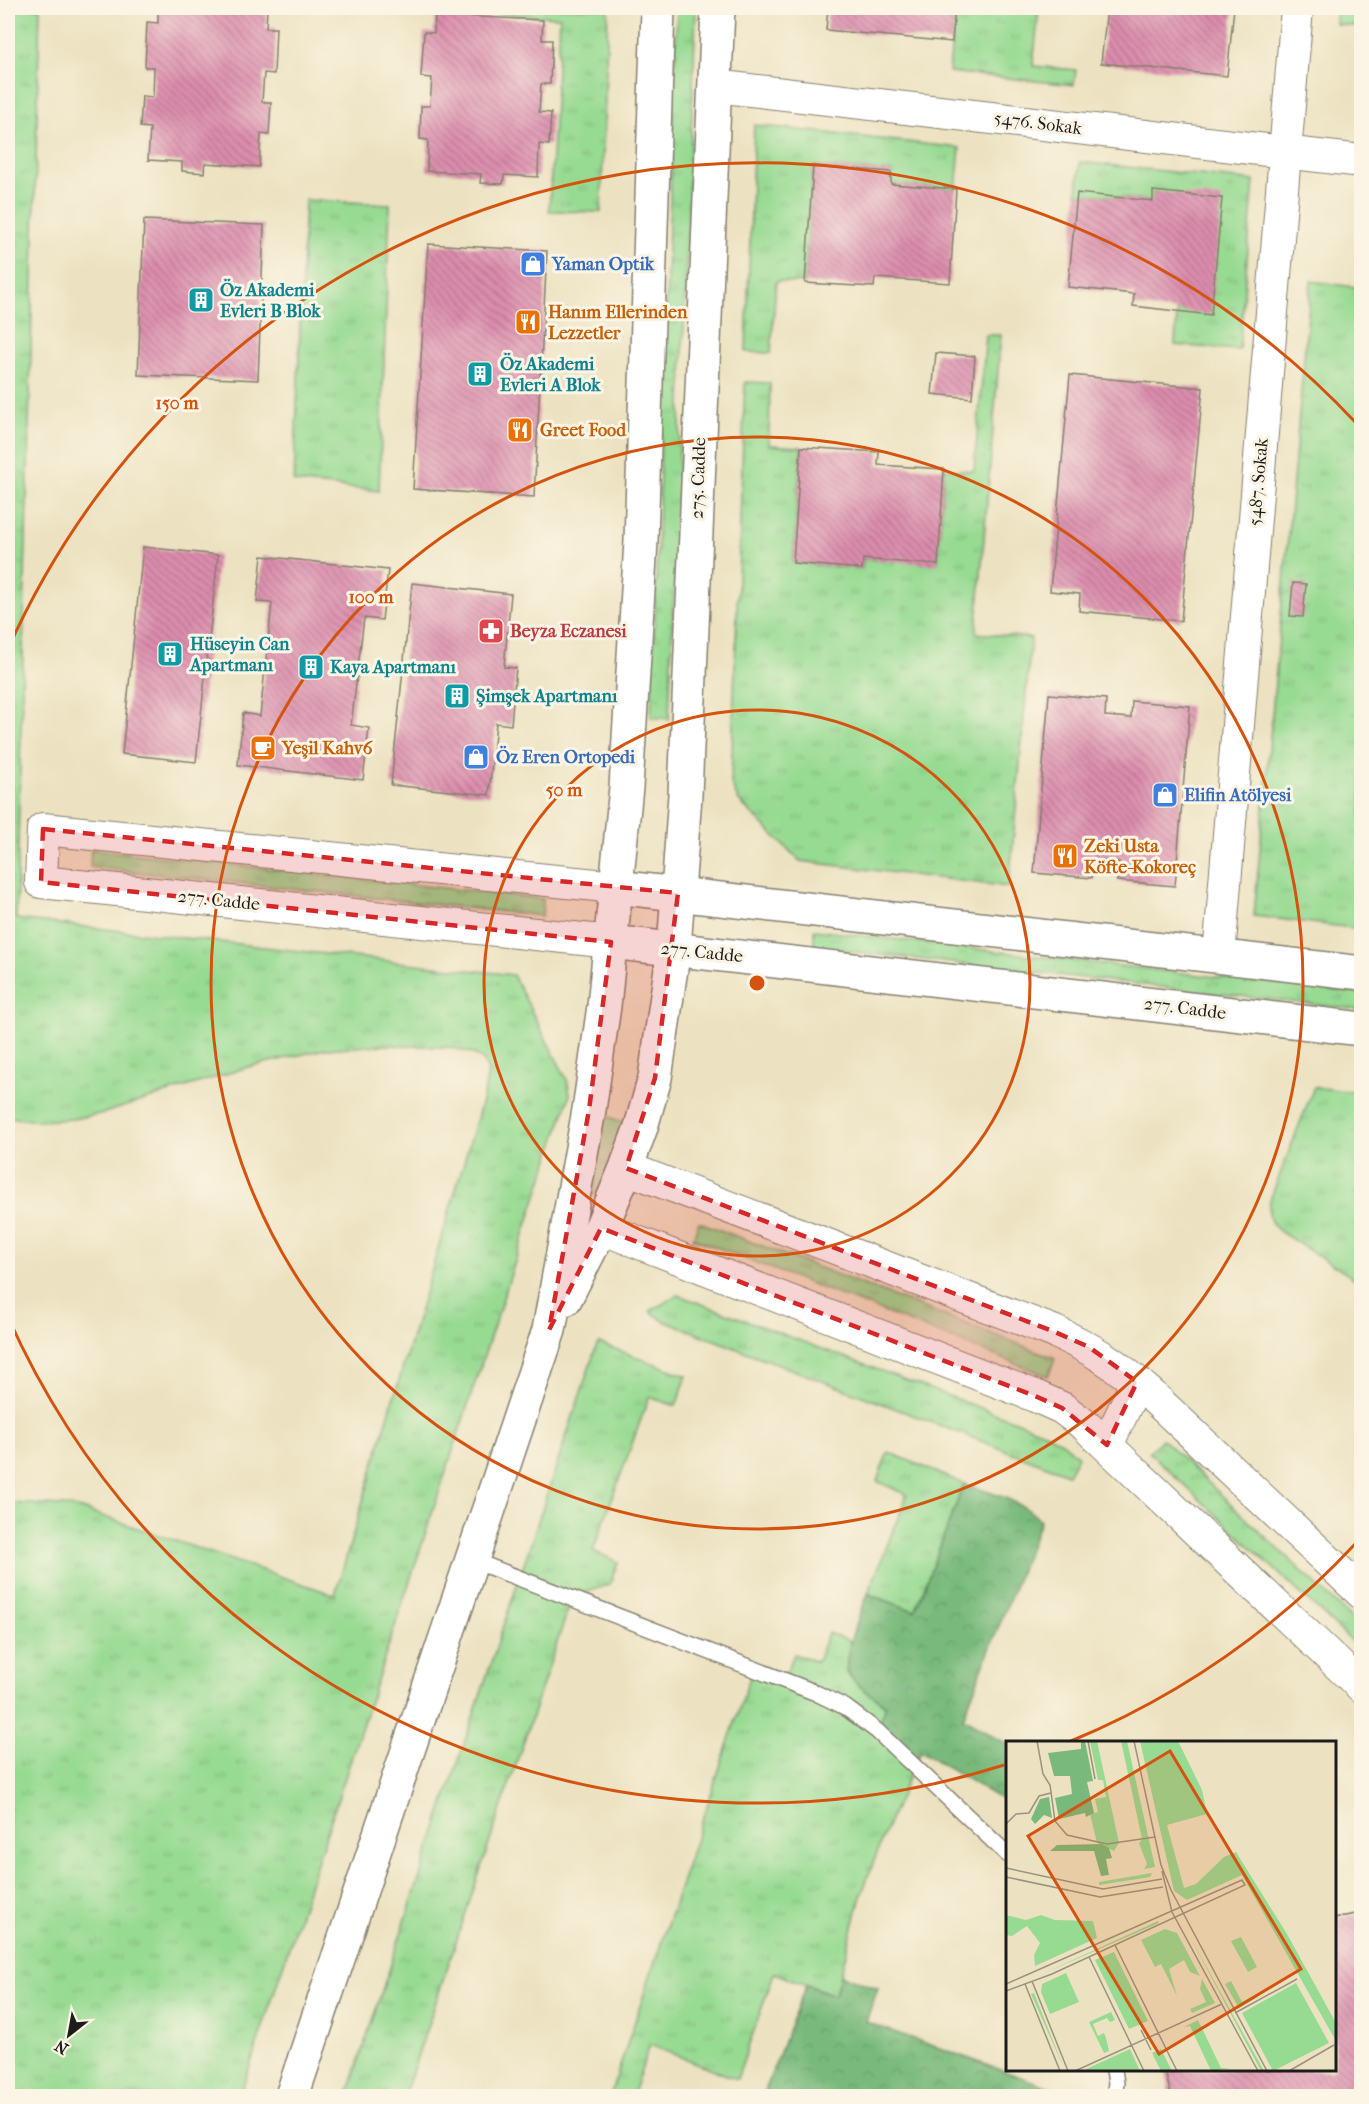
<svg xmlns="http://www.w3.org/2000/svg" width="1369" height="2104" viewBox="0 0 1369 2104" font-family="'IM FELL French Canon',serif">
	<style>
		.grass { fill: url(#grass-tufts); stroke: #5a7b57; stroke-width: 1.5 }
		.forest { fill: url(#forest-crowns); stroke: #4a6b4c; stroke-width: 1.5 }
		.pitch { fill: #97da92; stroke: #5a7b57; stroke-width: 1.5 }
		.building { fill: url(#building-back-hatch) }
		.lines { fill: none; stroke-linecap: round; stroke-linejoin: round }
		.lane-casing { stroke: #847f6e; stroke-width: 18 }
		.street-casing { stroke: #847f6e; stroke-width: 34 }
		.secondary-casing { stroke: #847f6e; stroke-width: 36 }
		.lane { stroke: #fff; stroke-width: 15 }
		.street { stroke: #fff; stroke-width: 32 }
		.secondary { stroke: #fff; stroke-width: 33 }
		.marked { fill: #d62828; fill-opacity: 0.2; stroke: #d62828; stroke-width: 4.5; stroke-dasharray: 12 8; stroke-linejoin: round }
		.ring { fill: none; stroke: #d4530e; stroke-width: 3 }
		.labels { text-anchor: middle; stroke-width: 6; stroke-linejoin: round; paint-order: stroke }
		.street-label { font-size: 18px; fill: #1c1c1c; stroke: #fcf5e5 }
		.shop-label { font-size: 18px; font-weight: bold; fill: #366cbe; stroke: #fcf5e5; text-anchor: start }
		.culture-label { font-size: 18px; font-weight: bold; fill: #0d838f; stroke: #fcf5e5; text-anchor: start }
		.food-label { font-size: 18px; font-weight: bold; fill: #c56008; stroke: #fcf5e5; text-anchor: start }
		.health-label { font-size: 18px; font-weight: bold; fill: #be3a42; stroke: #fcf5e5; text-anchor: start }
		.inset-road { fill: none; stroke: #99937f; stroke-width: 1.5 }
		.view { fill: #d4530e; fill-opacity: 0.15; stroke: #d4530e; stroke-width: 3 }
		.inset-edge { fill: none; stroke: #1c1c1c; stroke-width: 3 }
		.centre { fill: #d4530e; stroke: #fcf5e5; stroke-width: 3 }
		.ring-label { font-size: 18px; text-anchor: middle; font-weight: bold; fill: #d4530e; stroke: #fcf5e5; stroke-width: 6; stroke-linejoin: round; paint-order: stroke }
	</style>
	<defs>
		<pattern id="grass-tufts" width="24" height="20" patternUnits="userSpaceOnUse" patternTransform="scale(1.5)"><rect width="24" height="20" fill="#97da92"/><path d="M3 7l-1-3M5 7V3M7 7l1-3M15 17l-1-3M17 17v-4M19 17l1-3" fill="none" stroke="#82ba7d"/></pattern>
		<pattern id="forest-crowns" width="20" height="18" patternUnits="userSpaceOnUse" patternTransform="scale(1.5)"><rect width="20" height="18" fill="#79ba7c"/><path d="M2 6a3 3 0 1 1 6 0M12 15a3 3 0 1 1 6 0" fill="none" stroke="#689f6b"/></pattern>
		<pattern id="building-back-hatch" width="6" height="6" patternUnits="userSpaceOnUse" patternTransform="scale(1.5)"><rect width="6" height="6" fill="#dc8dad"/><path d="M-1 5l2 2M0 0l6 6M5-1l2 2" fill="none" stroke="#b2728c"/></pattern>
	</defs>
	<rect width="100%" height="100%" fill="#fcf5e5"/>
	<filter id="ink" filterUnits="userSpaceOnUse"><feTurbulence type="fractalNoise" baseFrequency=".0167" numOctaves="2"/><feDisplacementMap in="SourceGraphic" scale="12" xChannelSelector="R" yChannelSelector="G"/><feConvolveMatrix kernelMatrix="1 2 1 2 8 2 1 2 1" color-interpolation-filters="sRGB"/></filter>
	<filter id="wash" filterUnits="userSpaceOnUse"><feTurbulence type="fractalNoise" baseFrequency=".008" numOctaves="4" result="noise"/><feDisplacementMap in="SourceGraphic" scale="24" xChannelSelector="R" yChannelSelector="G"/><feGaussianBlur stdDeviation="1.35" result="paint"/><feColorMatrix in="noise" values="0 0 0 0 0 0 0 0 0 0 0 0 0 0 0 0 0 1.4 0 .05"/><feComposite in="paint" operator="in"/></filter>
	<g filter="url(#wash)">
		<rect width="100%" height="100%" fill="#ece2c1"/>
		<g class="grass">
			<polygon points="8,8 40,8 16,919 513,975 567,1080 570,1095 240,2096 8,2096 8,1505 9,1503 63,1506 81,1509 335,1595 484,1095 488,1071 484,1061 472,1053 448,1047 383,1045 325,1049 248,1067 104,1113 73,1119 40,1121 8,1117"/>
			<polygon points="423,8 608,8 601,212 549,211 560,17 423,10"/>
			<polygon points="677,8 696,8 669,719 651,717"/>
			<polygon points="955,8 1039,8 1033,66 1076,70 1074,85 949,72"/>
			<polygon points="754,125 960,148 956,189 891,184 891,172 813,166 805,283 776,281 771,353 746,352"/>
			<polygon points="1080,162 1254,181 1239,350 1175,345 1177,311 1153,192 1153,201 1077,193"/>
			<polygon points="305,200 390,204 379,491 294,482"/>
			<polygon points="1311,281 1361,288 1361,929 1254,916"/>
			<polygon points="986,335 1001,335 976,633 1031,638 1009,887 800,861 739,801 731,783 745,382 770,383 769,445 801,447 793,563 862,569 863,559 938,563 944,469 974,471"/>
			<polygon points="91,849 543,899 542,916 90,867"/>
			<polygon points="814,930 1361,994 1361,1010 814,947"/>
			<path d="M1314 1087 1361 1093V1283L1282 1233C1269 1223 1267 1216 1270 1200Z"/>
			<polygon points="606,1116 625,1123 600,1196 593,1194 601,1120"/>
			<polygon points="699,1222 1055,1358 1048,1376 693,1238"/>
			<polygon points="678,1295 1042,1431 1065,1444 1078,1456 1068,1474 664,1321 650,1311"/>
			<polygon points="599,1343 687,1376 676,1406 649,1397 593,1551 618,1562 610,1584 572,1598 404,2096 347,2096 596,1347"/>
			<polygon points="1162,1439 1361,1627 1361,1650 1149,1452"/>
			<polygon points="888,1452 964,1484 915,1612 868,1594 907,1495 877,1481"/>
			<polygon points="828,1633 850,1641 846,1670 851,1678 886,1706 913,1766 882,1839 861,1896 835,1995 774,1973 737,2079 650,2045 632,2096 610,2096 753,1668 783,1680 794,1654 817,1662"/>
		</g>
		<g class="forest">
			<path d="M964 1484C990 1493 1023 1500 1040 1521L963 1718 1007 1744V1803L921 1751 913 1766 877 1731 886 1705C875 1697 857 1687 850 1675 839 1658 861 1612 868 1594L915 1611Z"/>
			<polygon points="840,1975 878,1988 866,2022 1074,2096 763,2096 806,1985 835,1995"/>
		</g>
		<polygon class="pitch" points="1337,8 1361,8 1361,27 1336,24"/>
		<g id="blocks">
			<g class="building">
				<polygon points="158,8 267,10 266,28 276,28 274,74 264,73 262,102 271,102 269,135 261,134 259,167 205,163 204,173 182,171 182,162 148,160 150,128 140,127 142,96 153,97 154,67 145,67 147,22 158,23"/>
				<polygon points="828,8 955,8 952,42 826,30"/>
				<polygon points="1107,8 1234,8 1227,76 1101,63"/>
				<polygon points="435,15 543,20 542,40 552,40 550,84 541,84 539,112 551,113 549,145 539,144 538,177 504,175 503,184 480,183 481,174 427,171 428,140 420,139 421,106 430,106 432,78 421,77 424,32 434,33"/>
				<polygon points="813,166 891,172 891,184 956,189 950,283 875,278 874,287 805,283"/>
				<polygon points="1153,191 1222,198 1211,315 1133,306 1134,294 1068,287 1077,193 1153,201"/>
				<polygon points="144,220 264,225 258,380 138,375"/>
				<polygon points="428,244 547,251 534,497 413,489"/>
				<polygon points="936,353 975,356 972,398 932,394"/>
				<polygon points="1070,375 1203,388 1181,621 1079,611 1080,594 1050,591"/>
				<polygon points="801,447 879,452 878,465 944,469 938,565 863,559 862,569 793,563"/>
				<polygon points="143,547 218,555 196,762 122,754"/>
				<polygon points="262,556 388,570 382,620 364,618 351,725 369,728 363,780 238,765 243,713 260,716 272,603 257,602"/>
				<polygon points="412,583 511,594 504,667 516,668 511,725 496,723 489,795 391,785"/>
				<polygon points="1293,583 1306,584 1303,617 1290,616"/>
				<polygon points="1049,694 1106,699 1105,716 1131,718 1132,701 1190,706 1175,886 1117,881 1119,862 1093,860 1092,878 1034,873"/>
				<polygon points="1362,1913 1362,2096 1171,2096 1165,2070 1334,2070 1334,1918"/>
			</g>
		</g>
	</g>
	<g filter="url(#ink)">
		<use href="#blocks" fill-opacity="0" stroke="#847f6e" stroke-width="1.5"/>
		<g class="lines">
			<g class="lane-casing">
				<g id="lane">
					<polyline points="472,1560 814,1692 845,1707 877,1731 1008,1855"/>
					<polyline points="1114,2070 1116,2083 1114,2096"/>
				</g>
			</g>
			<g class="street-casing">
				<g id="street">
					<polyline points="715,86 1362,161"/>
					<polyline points="611,942 41,882 43,829 616,887"/>
					<polyline points="1219,956 1297,8"/>
					<path d="M626 1168 1055 1332C1092 1348 1117 1365 1147 1391L1362 1593"/>
					<polyline points="601,1228 1035,1396 1062,1408 1086,1426 1362,1687"/>
					<polyline points="1107,1445 1137,1382"/>
				</g>
			</g>
			<g class="secondary-casing">
				<g id="secondary">
					<polyline points="616,887 1362,973"/>
					<polyline points="611,942 1362,1029"/>
					<polyline points="565,1299 601,1228 626,1168 641,1127 655,1078 674,948 685,795 718,8"/>
					<polyline points="292,2096 549,1330 589,1110 604,1006 626,787 641,541 658,8"/>
				</g>
			</g>
			<use href="#lane" class="lane"/>
			<use href="#street" class="street"/>
			<use href="#secondary" class="secondary"/>
		</g>
	</g>
	<path class="marked" d="M43 829 678 893 655 1078 626 1168 1055 1332 1089 1347 1137 1382 1107 1445 1062 1408 1035 1396 601 1228 549 1330 589 1110 611 942 41 882Z"/>
	<g class="ring">
		<circle cx="757" cy="983" r="273"/>
		<circle cx="757" cy="983" r="546"/>
		<path d="M1357 1542A820 820 0 0 1 1071 1741M1004 1765A820 820 0 0 1 8 1317M8 649A820 820 0 0 1 1357 424"/>
	</g>
	<defs>
		<g id="shop-square" transform="scale(1.35)"><rect x="-9" y="-9" width="18" height="18" rx="4" fill="#3f7fe0" stroke="#fcf5e5"/><path d="M-5-2.5h2.3a2.7 3.5 0 0 1 5.4 0H5L5.5 6h-11ZM-1.5-2.5h3a1.5 2.3 0 0 0-3 0Z" fill="#fff"/></g>
		<g id="building-square" transform="scale(1.35)"><rect x="-9" y="-9" width="18" height="18" rx="4" fill="#0f9aa8" stroke="#fcf5e5"/><path d="M-4-6H4V6H1V3H-1V6H-4ZM-2.5-4.3h1.7v1.8h-1.7ZM.8-4.3h1.7v1.8H.8ZM-2.5-1h1.7V.8h-1.7ZM.8-1h1.7V.8H.8Z" fill="#fff"/></g>
		<g id="restaurant-square" transform="scale(1.35)"><rect x="-9" y="-9" width="18" height="18" rx="4" fill="#e8710a" stroke="#fcf5e5"/><path d="M-5-6h1v4h1v-4h1v4h1v-4h1v5L-1.5 .5V6h-2V.5L-5-1ZM5-6V6H3V1.5H1.5Q1.5-4 5-6Z" fill="#fff"/></g>
		<g id="pharmacy-square" transform="scale(1.35)"><rect x="-9" y="-9" width="18" height="18" rx="4" fill="#e0444e" stroke="#fcf5e5"/><path d="M-2-6h4v4h4v4h-4v4h-4v-4h-4v-4h4Z" fill="#fff"/></g>
		<g id="cafe-square" transform="scale(1.35)"><rect x="-9" y="-9" width="18" height="18" rx="4" fill="#e8710a" stroke="#fcf5e5"/><path d="M-5.5-4.5H6V0H3Q3 3.5 0 3.5H-2.5Q-5.5 3.5-5.5 0ZM3-3.2v2h1.7v-2ZM-6 4.5H4V6H-6Z" fill="#fff"/></g>
	</defs>
	<g fill-rule="evenodd">
		<use href="#shop-square" x="533" y="264"/>
		<use href="#building-square" x="201" y="300"/>
		<use href="#restaurant-square" x="528" y="322"/>
		<use href="#building-square" x="480" y="374"/>
		<use href="#restaurant-square" x="520" y="430"/>
		<use href="#pharmacy-square" x="491" y="631"/>
		<use href="#building-square" x="170" y="654"/>
		<use href="#building-square" x="311" y="667"/>
		<use href="#building-square" x="457" y="696"/>
		<use href="#cafe-square" x="263" y="748"/>
		<use href="#shop-square" x="476" y="757"/>
		<use href="#shop-square" x="1165" y="795"/>
		<use href="#restaurant-square" x="1065" y="856"/>
	</g>
	<g class="labels">
		<g class="street-label">
			<text transform="translate(1038 123) rotate(7)" y="6">5476. Sokak</text>
			<text transform="translate(698 478) rotate(-88)" y="6">275. Cadde</text>
			<text transform="translate(1258 482) rotate(-85)" y="6">5487. Sokak</text>
			<text transform="translate(219 900) rotate(6)" y="6">277. Cadde</text>
			<text transform="translate(702 952) rotate(6)" y="6">277. Cadde</text>
			<text transform="translate(1185 1008) rotate(7)" y="6">277. Cadde</text>
		</g>
		<g class="shop-label">
			<text x="552" y="270">Yaman Optik</text>
			<text x="496" y="763">Öz Eren Ortopedi</text>
			<text x="1184" y="801">Elifin Atölyesi</text>
		</g>
		<g class="culture-label">
			<text x="220" y="296">Öz Akademi<tspan x="220" dy="21">Evleri B Blok</tspan></text>
			<text x="500" y="370">Öz Akademi<tspan x="500" dy="21">Evleri A Blok</tspan></text>
			<text x="190" y="650">Hüseyin Can<tspan x="190" dy="21">Apartmanı</tspan></text>
			<text x="330" y="673">Kaya Apartmanı</text>
			<text x="476" y="702">Şimşek Apartmanı</text>
		</g>
		<g class="food-label">
			<text x="548" y="318">Hanım Ellerinden<tspan x="548" dy="21">Lezzetler</tspan></text>
			<text x="540" y="436">Greet Food</text>
			<text x="282" y="754">Yeşil Kahv6</text>
			<text x="1084" y="852">Zeki Usta<tspan x="1084" dy="21">Köfte-Kokoreç</tspan></text>
		</g>
		<g class="health-label">
			<text x="510" y="637">Beyza Eczanesi</text>
		</g>
	</g>
	<g transform="translate(1006 1741)">
		<rect width="330" height="330" fill="#ece2c1"/>
		<path d="M84 0H91L113 102 108 110 91 102 84 73 92 71 89 58 100 56 97 39H92ZM115 0H121L149 126 138 128 141 123 133 102 136 98ZM134 0H172L196 49 201 73 161 84 178 147 190 143 218 116 230 111 281 193 330 282V300L236 134 181 159 168 150ZM146 132 144 136 93 144V141ZM0 174 20 179 35 174 49 179 87 180 91 197 29 225 28 214 34 202 21 185 6 195 0 194ZM152 180 153 182 34 234ZM159 188 171 192 194 235 184 231 178 219 163 228 171 255 155 223 149 226 135 199ZM183 194 258 330H255ZM235 196 251 226 242 231 225 200ZM108 211 142 280 123 288 89 219ZM60 232 73 261 44 273 35 251 36 243ZM196 238 209 262 186 272 184 268 200 261 194 248ZM225 240 236 261 251 253 252 256 233 267 219 243ZM290 242 323 302 267 330 236 272ZM28 252 57 325 25 253ZM105 271 109 279 104 281 101 277 87 283 92 295 98 292 100 297 103 310 98 312 83 281ZM192 279 215 327H224L205 330 184 285 178 286ZM124 308 134 330H76Z" fill="#97da92"/>
		<path d="M75 0H79L87 40 81 41 88 72 80 76 79 72 53 78 49 57 66 53 64 35H48L42 12 75 8ZM43 56 46 77 38 74 29 83 25 78 34 58ZM96 103 103 107 106 117 100 118 103 134 95 135 88 110H44L51 104Z" fill="#79ba7c"/>
		<path d="M268 294 281 317 269 324 256 300ZM155 308 166 330H155L146 312Z" fill="#97da92"/>
		<path class="inset-road" d="M31 0 37 33 44 44 49 80 61 94 101 103 149 96M82 0 89 38M128 0 155 124 165 149 261 330M0 83 10 73 23 72 33 55 45 52M0 127 97 148 156 138M156 130 166 171 252 330M0 136 94 156 157 146M109 204 171 330M83 216 138 330M26 240 62 330M0 243 236 139 239 144 46 233 0 250M19 243 54 330M229 272 291 238M135 289 145 309M69 330 216 263M283 330 328 304"/>
		<path class="view" d="M164 10 295 228 153 313 22 95Z"/>
		<rect width="330" height="330" class="inset-edge"/>
	</g>
	<circle cx="757" cy="983" r="9" class="centre"/>
	<g class="ring-label">
		<text x="177" y="409">150 m</text>
		<text x="371" y="603">100 m</text>
		<text x="564" y="796">50 m</text>
	</g>
	<rect width="1369" height="2104" fill="none" stroke="#fcf5e5" stroke-width="30"/>
	<g transform="translate(69 2035) rotate(211)" stroke="#fcf5e5" stroke-width="4.5" paint-order="stroke">
	<path d="M0-4.5L10 22L0 15L-10 22Z" fill="#1c1c1c"/>
	<text y="-9" font-size="16" font-weight="bold" text-anchor="middle" fill="#1c1c1c">N</text>
	</g>
</svg>
